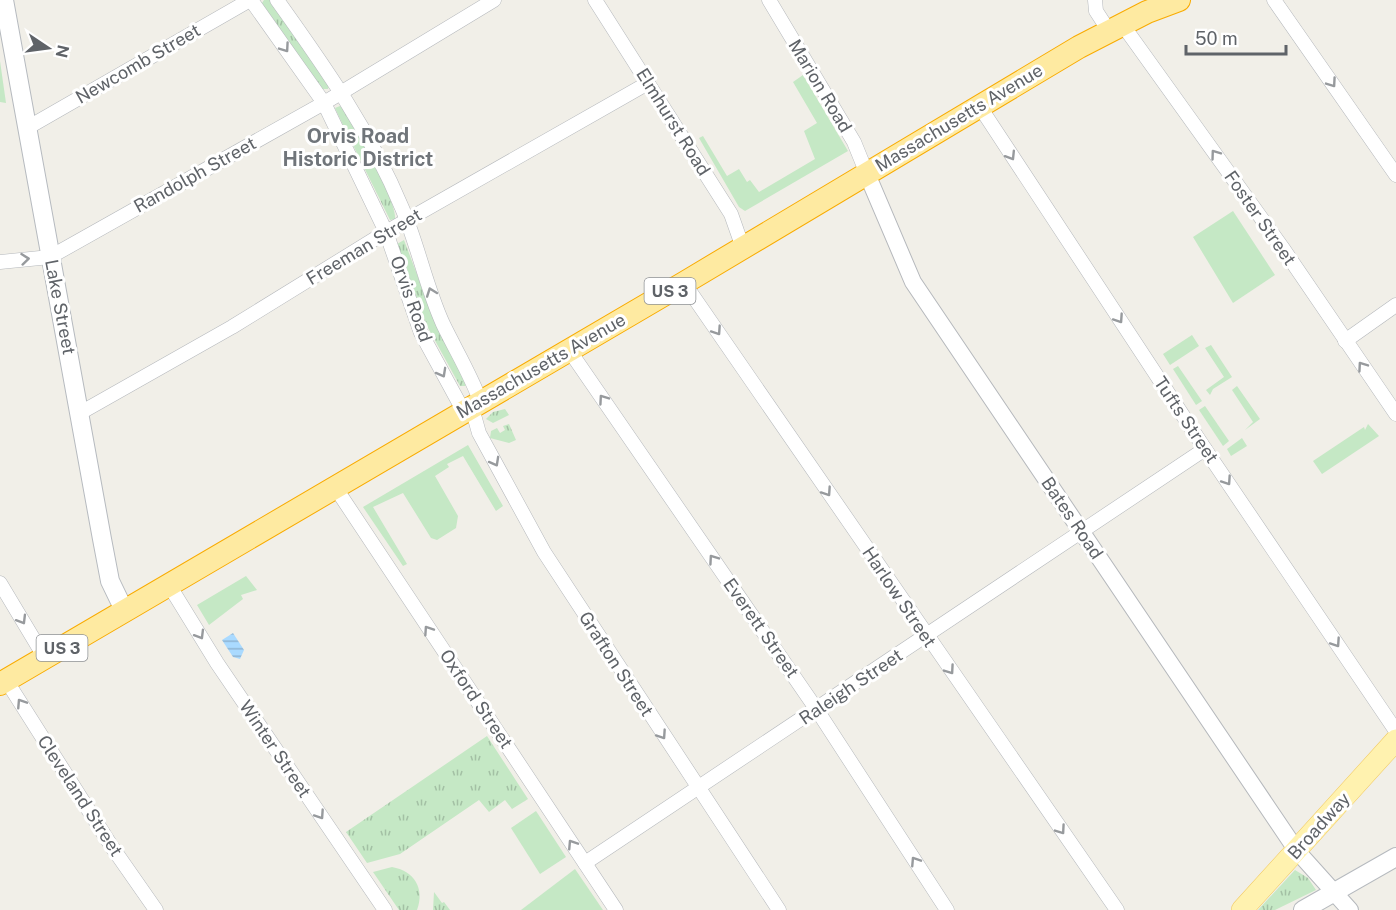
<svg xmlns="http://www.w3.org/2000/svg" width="1396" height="910" viewBox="0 0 1396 910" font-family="'Public Sans',sans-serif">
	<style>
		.grass { fill: url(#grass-tufts) }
		.green { fill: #c5e8c5 }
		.water { fill: url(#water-rules) }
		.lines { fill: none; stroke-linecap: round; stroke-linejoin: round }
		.minor-casing { stroke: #b5b8bc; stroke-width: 15 }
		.tertiary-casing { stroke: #b5b8bc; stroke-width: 18 }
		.secondary-casing { stroke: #b6babf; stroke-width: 20 }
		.primary-casing { stroke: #f2c960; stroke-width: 22 }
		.trunk-casing { stroke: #f9ab00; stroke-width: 24 }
		.minor { stroke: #fff; stroke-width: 14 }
		.tertiary { stroke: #fff; stroke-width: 16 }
		.secondary { stroke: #fff; stroke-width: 18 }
		.primary { stroke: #fff2af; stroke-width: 21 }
		.trunk { stroke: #feeaa1; stroke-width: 22 }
		.oneway { stroke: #979a9d }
		.labels { text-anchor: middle; stroke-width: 6; stroke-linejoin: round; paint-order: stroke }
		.shield { fill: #fff; stroke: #8f9295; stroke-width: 1.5 }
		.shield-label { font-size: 16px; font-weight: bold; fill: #5f6368 }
		.street-label { font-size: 18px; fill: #5f6368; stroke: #fff }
		.neighbourhood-label { font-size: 20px; font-weight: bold; fill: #70757a; stroke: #fff }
	</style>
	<defs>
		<pattern id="grass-tufts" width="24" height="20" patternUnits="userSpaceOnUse" patternTransform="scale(1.5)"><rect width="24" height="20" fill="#c5e8c5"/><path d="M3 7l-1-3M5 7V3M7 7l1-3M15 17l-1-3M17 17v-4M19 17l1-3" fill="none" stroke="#a3c0a4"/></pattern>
		<pattern id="water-rules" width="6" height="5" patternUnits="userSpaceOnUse" patternTransform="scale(1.5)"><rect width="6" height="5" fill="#aadaff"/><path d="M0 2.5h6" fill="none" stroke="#8eb4d2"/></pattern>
	</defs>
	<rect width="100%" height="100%" fill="#f1efe8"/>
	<g class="grass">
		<polygon points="264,0 271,0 329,85 328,89 322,89 262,3"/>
		<path d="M340 106C354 116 397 202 395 219L390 220 342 123 335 108Z"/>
		<polygon points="404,240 432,314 468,382 465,386 460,386 427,326 397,244"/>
		<polygon points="505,409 509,415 493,423 486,419 493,412"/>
		<polygon points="509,424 516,440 509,443 490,438 491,431 497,428 500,433 505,430 503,426"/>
		<polygon points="487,736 528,799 512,809 505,800 489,812 479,800 400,854 367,863 346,832"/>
		<path d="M392 867C414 871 425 888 417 910H399L373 872Z"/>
		<polygon points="1295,870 1308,878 1316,890 1275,910 1258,910"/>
		<polygon points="434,892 442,903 444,902 450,910 433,910"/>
	</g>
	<g class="green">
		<polygon points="0,61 6,103 0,102"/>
		<polygon points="803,75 848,151 745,211 739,207 699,138 703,136 727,176 739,169 747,182 750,180 759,192 815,159 804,131 817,123 793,82"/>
		<polygon points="1233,211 1275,275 1233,303 1193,237"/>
		<polygon points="1192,335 1199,346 1170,365 1163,354"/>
		<polygon points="1211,345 1232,377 1213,389 1210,395 1206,390 1224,377 1205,348"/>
		<polygon points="1178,366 1202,401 1196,405 1173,369"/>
		<polygon points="1237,386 1260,419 1245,430 1253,422 1232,390"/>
		<polygon points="1205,406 1229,441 1223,446 1199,410"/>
		<polygon points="1368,424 1379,436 1322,474 1313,461 1364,427 1365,430"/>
		<polygon points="1242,438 1247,446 1231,456 1227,449"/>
		<polygon points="468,445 503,506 496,511 463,456 447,464 449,467 435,476 458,516 456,528 437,540 431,538 403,493 373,507 407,564 403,566 363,507"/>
		<polygon points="246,576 257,590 241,595 243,599 209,625 197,605"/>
		<polygon points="536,811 566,857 540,874 511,828"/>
		<polygon points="575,869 603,910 521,910"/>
	</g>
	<polygon class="water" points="233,633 244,650 240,659 233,657 222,640"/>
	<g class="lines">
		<g class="minor-casing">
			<g id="minor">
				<polyline points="251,0 324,103 386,232 421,333 464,412"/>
				<path d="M277 0C325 67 370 131 402 208 418 245 426 287 443 324 456 351 471 375 481 403"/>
				<polyline points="595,0 731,214 743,248"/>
				<polyline points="769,0 854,142 867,174"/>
				<polyline points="1095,0 1096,11 1109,31"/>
				<polyline points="1274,0 1396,175"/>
				<polyline points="1122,24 1282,247 1396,414"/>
				<polyline points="980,107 1205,449 1396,731"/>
				<polyline points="27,128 250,0"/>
				<polyline points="0,262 50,257 324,103 494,0"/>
				<polyline points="684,283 1117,910"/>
				<polyline points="1345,341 1396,305"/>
				<polyline points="569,350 817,710 947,910"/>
				<polyline points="472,408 479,433 544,552 779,910"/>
				<polyline points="80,413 232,327 386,232 648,83"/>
				<polyline points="335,487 616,910"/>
				<polyline points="0,583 45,658"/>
				<polyline points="169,585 217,663 385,910"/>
				<polyline points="6,680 112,847 156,910"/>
				<polyline points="585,863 1205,449"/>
			</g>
		</g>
		<g class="tertiary-casing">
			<polyline id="tertiary" points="867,174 913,282 1297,851 1350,910"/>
		</g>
		<g class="secondary-casing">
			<g id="secondary">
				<polyline points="4,0 102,539 110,581 124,610"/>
				<polyline points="1303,910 1396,857"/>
			</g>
		</g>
		<g class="primary-casing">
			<polyline id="primary" points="1242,910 1396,740"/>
		</g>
		<g class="trunk-casing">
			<polyline id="trunk" points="0,684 684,283 1079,47 1147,12 1179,0"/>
		</g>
		<use href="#minor" class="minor"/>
		<use href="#tertiary" class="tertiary"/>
		<use href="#secondary" class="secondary"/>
		<use href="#primary" class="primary"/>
		<use href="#trunk" class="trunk"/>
	</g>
	<defs><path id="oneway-chevron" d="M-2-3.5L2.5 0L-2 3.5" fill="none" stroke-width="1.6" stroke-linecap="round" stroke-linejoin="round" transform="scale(1.5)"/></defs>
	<g class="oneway">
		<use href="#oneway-chevron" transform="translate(285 48) rotate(55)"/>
		<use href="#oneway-chevron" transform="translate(1332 83) rotate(55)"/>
		<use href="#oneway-chevron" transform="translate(1215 154) rotate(-126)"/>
		<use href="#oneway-chevron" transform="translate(1011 156) rotate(58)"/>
		<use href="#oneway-chevron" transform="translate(25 259) rotate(-6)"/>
		<use href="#oneway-chevron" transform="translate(431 292) rotate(-110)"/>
		<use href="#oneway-chevron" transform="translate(1119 319) rotate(56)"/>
		<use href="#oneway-chevron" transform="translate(717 331) rotate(56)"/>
		<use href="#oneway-chevron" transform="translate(1362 366) rotate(-125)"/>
		<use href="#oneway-chevron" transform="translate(442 373) rotate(61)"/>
		<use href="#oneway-chevron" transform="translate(603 399) rotate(-125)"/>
		<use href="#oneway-chevron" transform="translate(495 462) rotate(61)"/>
		<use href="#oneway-chevron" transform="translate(1227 481) rotate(56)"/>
		<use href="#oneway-chevron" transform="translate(827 492) rotate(56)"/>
		<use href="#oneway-chevron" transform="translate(713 559) rotate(-125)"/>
		<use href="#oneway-chevron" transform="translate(22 620) rotate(59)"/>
		<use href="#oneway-chevron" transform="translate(428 630) rotate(-124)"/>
		<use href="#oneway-chevron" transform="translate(200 635) rotate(59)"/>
		<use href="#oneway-chevron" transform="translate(1336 643) rotate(56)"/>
		<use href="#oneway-chevron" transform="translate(950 670) rotate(55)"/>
		<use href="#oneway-chevron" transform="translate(21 703) rotate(-123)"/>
		<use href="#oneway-chevron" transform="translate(662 735) rotate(56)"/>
		<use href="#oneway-chevron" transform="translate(320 815) rotate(56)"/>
		<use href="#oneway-chevron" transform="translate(1061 830) rotate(55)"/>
		<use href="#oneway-chevron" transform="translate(572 844) rotate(-123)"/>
		<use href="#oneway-chevron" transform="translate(915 861) rotate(-123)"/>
	</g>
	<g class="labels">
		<g class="shield">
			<rect x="644.5" y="278" width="51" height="26" rx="4.5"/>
			<rect x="36.5" y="635" width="51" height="26" rx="4.5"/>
		</g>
		<g class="shield-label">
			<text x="670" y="297">US 3</text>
			<text x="62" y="654">US 3</text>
		</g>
		<g class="street-label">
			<text transform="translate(138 64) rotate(-30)" y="6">Newcomb Street</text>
			<text transform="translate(820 86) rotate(59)" y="6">Marion Road</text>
			<text transform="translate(959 118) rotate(-31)" y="6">Massachusetts Avenue</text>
			<text transform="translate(673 122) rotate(58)" y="6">Elmhurst Road</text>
			<text transform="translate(195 175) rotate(-29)" y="6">Randolph Street</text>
			<text transform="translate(1260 218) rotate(55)" y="6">Foster Street</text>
			<text transform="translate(364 247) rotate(-31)" y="6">Freeman Street</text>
			<text transform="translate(411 299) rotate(70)" y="6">Orvis Road</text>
			<text transform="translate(60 307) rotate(79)" y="6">Lake Street</text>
			<text transform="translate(541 366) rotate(-30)" y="6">Massachusetts Avenue</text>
			<text transform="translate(1186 420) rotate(56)" y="6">Tufts Street</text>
			<text transform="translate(1072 518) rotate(56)" y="6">Bates Road</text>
			<text transform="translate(899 597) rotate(56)" y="6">Harlow Street</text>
			<text transform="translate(761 628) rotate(55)" y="6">Everett Street</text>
			<text transform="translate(616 664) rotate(57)" y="6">Grafton Street</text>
			<text transform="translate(851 687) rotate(-34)" y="6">Raleigh Street</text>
			<text transform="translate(476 699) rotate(56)" y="6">Oxford Street</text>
			<text transform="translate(275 749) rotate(56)" y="6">Winter Street</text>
			<text transform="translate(80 796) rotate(57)" y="6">Cleveland Street</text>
			<text transform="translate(1319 826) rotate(-48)" y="6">Broadway</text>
		</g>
		<g class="neighbourhood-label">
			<text x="358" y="143">Orvis Road<tspan x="358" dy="23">Historic District</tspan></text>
		</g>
	</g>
	<g transform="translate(48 48) rotate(103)" stroke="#ffffff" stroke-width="4.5" paint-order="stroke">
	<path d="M0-4.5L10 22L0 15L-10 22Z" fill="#5f6368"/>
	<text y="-9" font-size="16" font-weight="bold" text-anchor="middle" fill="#5f6368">N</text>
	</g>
	<path d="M1186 45v9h100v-9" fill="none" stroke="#5f6368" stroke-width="3"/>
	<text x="1195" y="45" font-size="18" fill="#5f6368" stroke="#ffffff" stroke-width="4.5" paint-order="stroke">50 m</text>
</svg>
